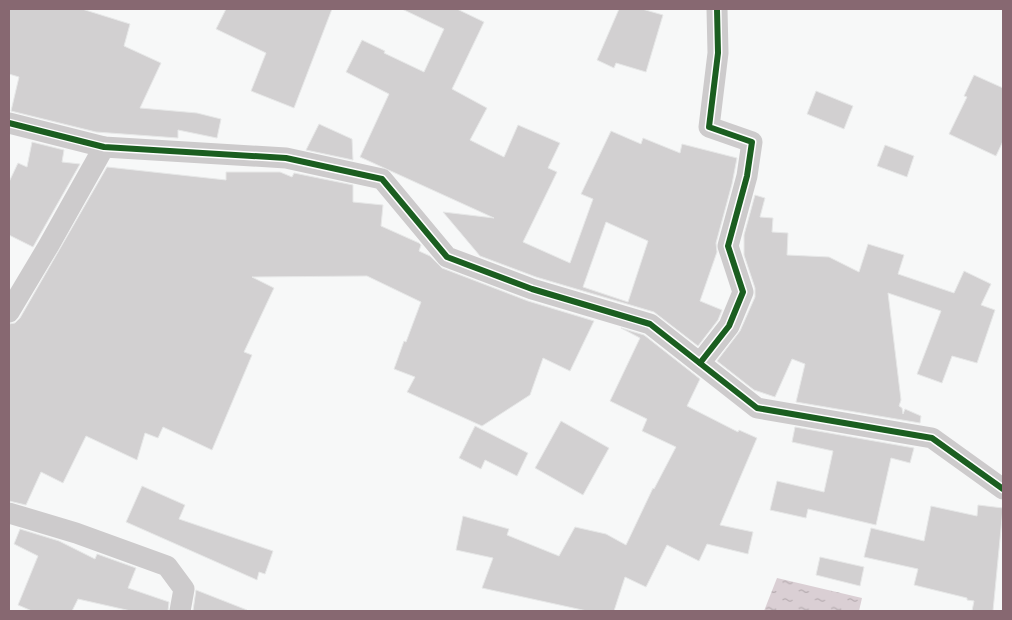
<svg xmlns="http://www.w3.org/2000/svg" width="1012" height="620" viewBox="0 0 1012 620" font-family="Arial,sans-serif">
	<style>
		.water { fill: url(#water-ripples) }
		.building { fill: #d2d0d1; stroke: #e7e8e8; fill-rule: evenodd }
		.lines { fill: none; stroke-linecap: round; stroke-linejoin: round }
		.street { stroke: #cdcbcc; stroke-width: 21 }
		.cycleway-casing { stroke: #fff; stroke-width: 9 }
		.cycleway { stroke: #1b5e20; stroke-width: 6 }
	</style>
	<defs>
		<pattern id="water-ripples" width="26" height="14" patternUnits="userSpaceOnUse" patternTransform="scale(1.25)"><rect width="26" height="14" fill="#dacfd4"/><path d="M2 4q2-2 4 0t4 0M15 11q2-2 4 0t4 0" fill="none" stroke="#b6acb0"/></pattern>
	</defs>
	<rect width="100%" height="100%" fill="#f7f8f8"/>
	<polygon class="water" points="777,578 862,598 859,611 764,611"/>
	<g class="building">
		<polygon points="9,9 82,9 130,24 124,46 161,63 140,108 197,113 221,119 217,138 178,130 178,138 96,132 11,111 19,77 9,74"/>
		<polygon points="226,9 332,9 294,108 251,91 266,53 216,29"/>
		<path d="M402 9H457L484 22 452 89 487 108 470 140 504 157 518 125 560 143 548 168 557 172 523 242 570 263 593 199 581 194 611 131 641 144 643 138 680 153 682 144 737 158 732 184 716 243 717 252 700 301 722 310 718 320 698 346 654 312 536 277 480 256 443 212 494 218 360 157 389 94 346 72 362 40 385 51 384 53 424 72 444 29ZM606 222 648 241 628 302 583 287Z"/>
		<polygon points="619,9 642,9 663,15 646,72 616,63 614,68 597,60"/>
		<polygon points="974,75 1003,88 1003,141 996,156 949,134 967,97 964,96"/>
		<polygon points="816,91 853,106 844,129 807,114"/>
		<polygon points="319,124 352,139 353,160 306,150"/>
		<polygon points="32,142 64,150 62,162 80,164 33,247 9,235 9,182 18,163 27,167"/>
		<polygon points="885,145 914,156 907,177 877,166"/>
		<polygon points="107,167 226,180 226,172 280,172 292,177 294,173 353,185 353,202 383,205 381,226 419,243 421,245 419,251 430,256 442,268 528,301 594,321 570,371 543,358 530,395 482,426 407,392 415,377 394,369 404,341 406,342 421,302 367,276 252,277 274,288 244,352 252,355 212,450 163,427 158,438 145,433 137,460 86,436 63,483 41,472 26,505 9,501 9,324 15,323 20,318"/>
		<polygon points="755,195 765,198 760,217 773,218 772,232 788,233 787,255 829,257 859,272 868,244 904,255 898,274 954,293 964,271 991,284 981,305 995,310 977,363 952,356 942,383 917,374 941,311 888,293 901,400 899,406 902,408 903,414 905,409 921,416 920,423 796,402 805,364 792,359 775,397 754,390 717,361 740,331 755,297 755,288 744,255 744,235"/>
		<polygon points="621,328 644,335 700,379 687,406 738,432 739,430 757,438 720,525 753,532 748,554 707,544 699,561 667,545 646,587 625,577 614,611 587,611 482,588 493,558 456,550 463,516 509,529 507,535 559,556 575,527 606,534 626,545 653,488 654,489 676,447 642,431 647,419 610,401 640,338"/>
		<polygon points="561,421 609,448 583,495 535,468"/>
		<polygon points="475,426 528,453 517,476 485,460 481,469 459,458"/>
		<polygon points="795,427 914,448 910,463 891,458 876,525 808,509 806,518 770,510 777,481 824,492 833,451 792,442"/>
		<polygon points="142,486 185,505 179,519 273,551 265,574 259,572 257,580 126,522"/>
		<polygon points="978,505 1003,508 993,611 972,611 974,601 967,600 967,598 914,585 918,569 864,557 871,528 924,541 931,506 977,516"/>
		<polygon points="20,529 59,541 95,559 97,554 136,568 128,588 169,602 168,611 131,611 78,599 72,611 32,611 18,605 38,556 14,544"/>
		<polygon points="820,557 864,567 860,586 816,575"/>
		<polygon points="196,590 247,610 247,611 193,611"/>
	</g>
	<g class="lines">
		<g class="street">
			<polyline points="9,123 104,147 286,158 382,179 447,257 532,289 650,324 757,408 932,438 1003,489"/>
			<polyline points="9,312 49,245 104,147"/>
			<polyline points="700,363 729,326 743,292 728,246 747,176 752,142 709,127 718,53 717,9"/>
			<polyline points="9,513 76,533 167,566 184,589 180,611"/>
		</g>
		<g class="cycleway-casing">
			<g id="cycleway">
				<polyline points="9,123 104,147 286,158 382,179 447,257 532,289 650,324 757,408 932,438 1003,489"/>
				<polyline points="700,363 729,326 743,292 728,246 747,176 752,142 709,127 718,53 717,9"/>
			</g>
		</g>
		<use href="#cycleway" class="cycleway"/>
	</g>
	<rect width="1012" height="620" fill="none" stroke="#876871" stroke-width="20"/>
</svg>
